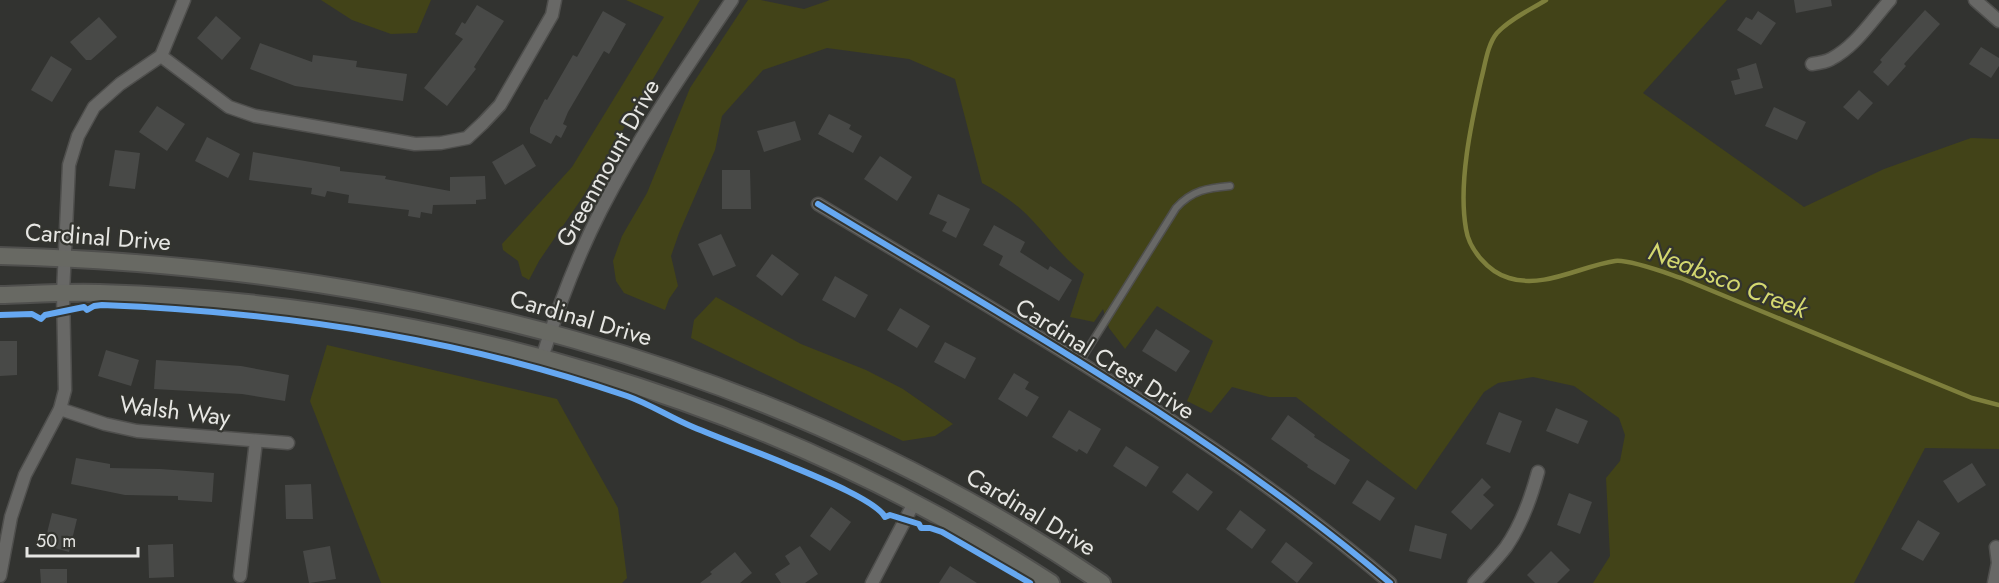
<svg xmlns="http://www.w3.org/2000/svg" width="1999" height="583" viewBox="0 0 1999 583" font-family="Jost,sans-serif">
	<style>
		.green { fill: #424318 }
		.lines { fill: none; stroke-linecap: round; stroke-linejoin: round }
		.stream { stroke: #7e7f3c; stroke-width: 4.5 }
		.building { fill: #484947 }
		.lane-casing { stroke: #4f4f4d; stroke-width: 9 }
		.street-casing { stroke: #4f4f4d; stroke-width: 15 }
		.secondary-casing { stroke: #4f4f4d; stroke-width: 20 }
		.lane { stroke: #686866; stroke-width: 6 }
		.street { stroke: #686866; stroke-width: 12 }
		.secondary { stroke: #686963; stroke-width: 16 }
		.cycleway-casing { stroke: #33342f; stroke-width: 10 }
		.cycleway { stroke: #66a8f1; stroke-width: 6 }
		.labels { text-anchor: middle; stroke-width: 4.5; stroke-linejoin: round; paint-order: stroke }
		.street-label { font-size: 24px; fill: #e6e6e3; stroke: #33342f }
		.water-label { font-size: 26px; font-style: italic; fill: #d3d76f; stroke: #33342f }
	</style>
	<rect width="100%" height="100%" fill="#323330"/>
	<g class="green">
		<polygon points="321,0 431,0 417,33 391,34 352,20"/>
		<polygon points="626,0 700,0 584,195 539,261 529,280 522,276 518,261 503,250 502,244 572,167 664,17"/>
		<path d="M748 0H761L804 9 830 0H1727L1643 93 1804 207 1884 169 1971 138 1999 139V449L1925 448 1854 583H1593L1610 556 1606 478 1620 461 1625 435 1619 418 1574 386 1533 377 1498 383 1484 392 1416 490 1296 397H1269L1232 387 1211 413 1187 401 1213 341 1157 306 1125 349 1109 328 1103 309 1094 322 1070 317 1084 274C1063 258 1049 238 1031 219 1017 204 999 192 982 183L955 79 909 59 827 48 763 70 722 116 715 150 679 233 671 256 678 286 669 299 665 310 624 293 616 281 613 261 622 236 647 193 690 88Z"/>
		<polygon points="716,297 801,344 866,370 903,389 953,424 935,436 903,441 691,338 694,320"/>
		<polygon points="327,345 557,399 618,508 627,578 622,583 381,583 310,401"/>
	</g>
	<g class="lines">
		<path class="stream" d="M1546 0C1530 10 1510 19 1497 33 1487 45 1485 66 1481 80 1471 124 1458 184 1466 229 1469 249 1488 272 1509 278 1544 289 1581 266 1615 261 1629 259 1666 273 1681 278L1972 398 1999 405"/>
	</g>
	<g class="building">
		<polygon points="1794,0 1831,0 1832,6 1796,13"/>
		<polygon points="477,5 504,21 474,67 476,69 447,106 424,88 463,39 455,34 462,22 465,24"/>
		<polygon points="1925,10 1940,24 1904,64 1906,66 1888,86 1873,72 1882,62 1880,60"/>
		<polygon points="603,11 626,24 609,54 604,51 568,112 563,124 567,126 561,138 556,135 551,144 530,133 530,128 545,99 547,100 573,55 577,57"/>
		<polygon points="1758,11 1776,23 1761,45 1737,30 1746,17 1752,20"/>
		<polygon points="216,16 241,38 222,60 197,38"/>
		<polygon points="99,17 117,37 91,60 86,60 70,42"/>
		<polygon points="260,43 312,62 313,55 357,61 356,67 407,74 403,101 295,86 250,69"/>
		<polygon points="1981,47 1999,58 1999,66 1991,78 1969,64"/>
		<polygon points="51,56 72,69 52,102 31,90"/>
		<polygon points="1756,63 1763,88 1735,95 1731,81 1740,79 1737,69"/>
		<polygon points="1859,90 1873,103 1858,120 1843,107"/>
		<polygon points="157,106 185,124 167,151 139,132"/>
		<polygon points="1774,107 1806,122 1797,140 1765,126"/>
		<polygon points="829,114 851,125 849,129 862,136 853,153 818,134"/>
		<polygon points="795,121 801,140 764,152 757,131"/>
		<polygon points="207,137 240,154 228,178 195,161"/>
		<polygon points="523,144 536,166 505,185 492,162"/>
		<polygon points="115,150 140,153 135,189 109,186"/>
		<polygon points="253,152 340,167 340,171 386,176 385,179 450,191 450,177 485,176 486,199 476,200 476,204 433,205 432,214 421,212 420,218 408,216 409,210 348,203 349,195 327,191 325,197 311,194 312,188 249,180"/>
		<polygon points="880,156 912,177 897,201 864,179"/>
		<polygon points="722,170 750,170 751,209 722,209"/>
		<polygon points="938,194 970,209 956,238 942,231 947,222 929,214"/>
		<polygon points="994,225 1025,242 1020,252 1048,270 1050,266 1072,280 1059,301 999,265 1003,256 983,245"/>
		<polygon points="721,234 736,266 713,276 698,244"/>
		<polygon points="772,254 799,274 782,296 756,276"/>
		<polygon points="835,276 868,295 855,318 822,300"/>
		<polygon points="900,308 930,326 917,348 887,330"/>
		<polygon points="1156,329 1190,351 1176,372 1142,351"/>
		<polygon points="0,341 17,341 17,375 0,376"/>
		<polygon points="945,342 976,358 965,379 934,362"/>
		<polygon points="106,350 139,360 131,386 98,376"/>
		<polygon points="156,360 241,366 289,375 285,401 242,394 154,389"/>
		<polygon points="1014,373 1029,382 1025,389 1039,397 1027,417 998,399"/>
		<polygon points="1556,408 1588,421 1578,444 1546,431"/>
		<polygon points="1069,410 1101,429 1087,454 1079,449 1077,452 1052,437"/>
		<polygon points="1499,412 1522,421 1510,453 1486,444"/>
		<polygon points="1288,415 1315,435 1314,437 1350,460 1335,485 1307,467 1308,465 1271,439"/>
		<polygon points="1126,446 1159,467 1146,487 1113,466"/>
		<polygon points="76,458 110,464 110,468 160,469 214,473 212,502 178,500 178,496 125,495 71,484"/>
		<polygon points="1972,463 1986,485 1958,503 1943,481"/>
		<polygon points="1187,473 1213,492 1198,511 1172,492"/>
		<polygon points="1482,478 1491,487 1483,495 1494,505 1471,530 1451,512"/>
		<polygon points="1367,480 1395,498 1380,521 1352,503"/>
		<polygon points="311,484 313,519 286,519 285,485"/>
		<polygon points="1569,493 1592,502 1580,534 1557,525"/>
		<polygon points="831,507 851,522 830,551 810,536"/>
		<polygon points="1240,510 1266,530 1252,549 1226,529"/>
		<polygon points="52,513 77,519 69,552 44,545"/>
		<polygon points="1918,520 1940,533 1923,561 1901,549"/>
		<polygon points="1415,525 1447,534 1441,559 1409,551"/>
		<polygon points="1286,542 1313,563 1297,583 1271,562"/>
		<polygon points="173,544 174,577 149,578 148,545"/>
		<polygon points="330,546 336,579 309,583 303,551"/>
		<polygon points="800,546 818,574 805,583 781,583 775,574 790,564 785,556"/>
		<polygon points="1551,551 1570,570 1557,583 1535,583 1527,575"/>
		<polygon points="735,552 752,573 740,583 700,583 712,574 710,572"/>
		<polygon points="950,566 977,583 939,583"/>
		<polygon points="40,569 67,569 67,583 41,583"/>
	</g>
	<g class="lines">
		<g class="lane-casing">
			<path id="lane" d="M1079 363 1176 208C1192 190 1208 188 1230 186"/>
		</g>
		<g class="street-casing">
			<g id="street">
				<polyline points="1975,0 1999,21"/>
				<polyline points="161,56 229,107 255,116 415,144 441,143 467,138 483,123 500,105 552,15 555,0"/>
				<path d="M1812 64C1819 63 1826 62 1831 59 1855 47 1872 20 1890 0"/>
				<path d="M818 204C1013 322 1215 434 1390 583"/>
				<path d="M542 358C558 307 577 257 601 210 639 136 686 68 732 0"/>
				<polyline points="60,409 105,424 137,431 288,443"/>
				<polyline points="0,576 11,517 25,475 60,409 65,390 63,293 69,165 78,136 94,107 120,84 161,56 184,0"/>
				<polyline points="240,576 256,441"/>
				<polyline points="872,583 914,503"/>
				<path d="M1474 583C1485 571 1497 559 1506 547 1522 524 1531 498 1538 472"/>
				<polyline points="1994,583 1998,563 1996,547"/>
			</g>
		</g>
		<g class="secondary-casing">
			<g id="secondary">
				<path d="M0 256C391 266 776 361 1102 583"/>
				<path d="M0 295C33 294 67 292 100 293 434 303 770 400 1051 583"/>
			</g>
		</g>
		<use href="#lane" class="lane"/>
		<use href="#street" class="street"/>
		<use href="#secondary" class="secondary"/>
		<g class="cycleway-casing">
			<g id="cycleway">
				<path d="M818 204C1013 322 1215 434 1390 583"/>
				<path d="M0 315 32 314 41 319 45 315 84 307 87 310 94 306 102 305C280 312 459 338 627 396 650 404 671 418 693 427 724 440 755 451 786 464 807 473 875 499 885 517L890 515 919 524 921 528H930L942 532 1030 583"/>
			</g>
		</g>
		<use href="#cycleway" class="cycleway"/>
	</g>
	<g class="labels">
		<g class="street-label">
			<text transform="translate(608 163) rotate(-61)" y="8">Greenmount Drive</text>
			<text transform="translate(98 237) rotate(4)" y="8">Cardinal Drive</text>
			<text transform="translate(581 318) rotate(16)" y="8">Cardinal Drive</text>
			<text transform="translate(1105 359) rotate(32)" y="8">Cardinal Crest Drive</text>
			<text transform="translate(175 411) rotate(7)" y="8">Walsh Way</text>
			<text transform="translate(1031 512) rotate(31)" y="8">Cardinal Drive</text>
		</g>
		<g class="water-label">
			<text transform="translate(1728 280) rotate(21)" y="9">Neabsco Creek</text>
		</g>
	</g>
	<path d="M27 547v9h111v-9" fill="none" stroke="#e6e6e3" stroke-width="3"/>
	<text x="36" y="547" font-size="18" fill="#e6e6e3" stroke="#33342f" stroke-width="4.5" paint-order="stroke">50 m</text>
</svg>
